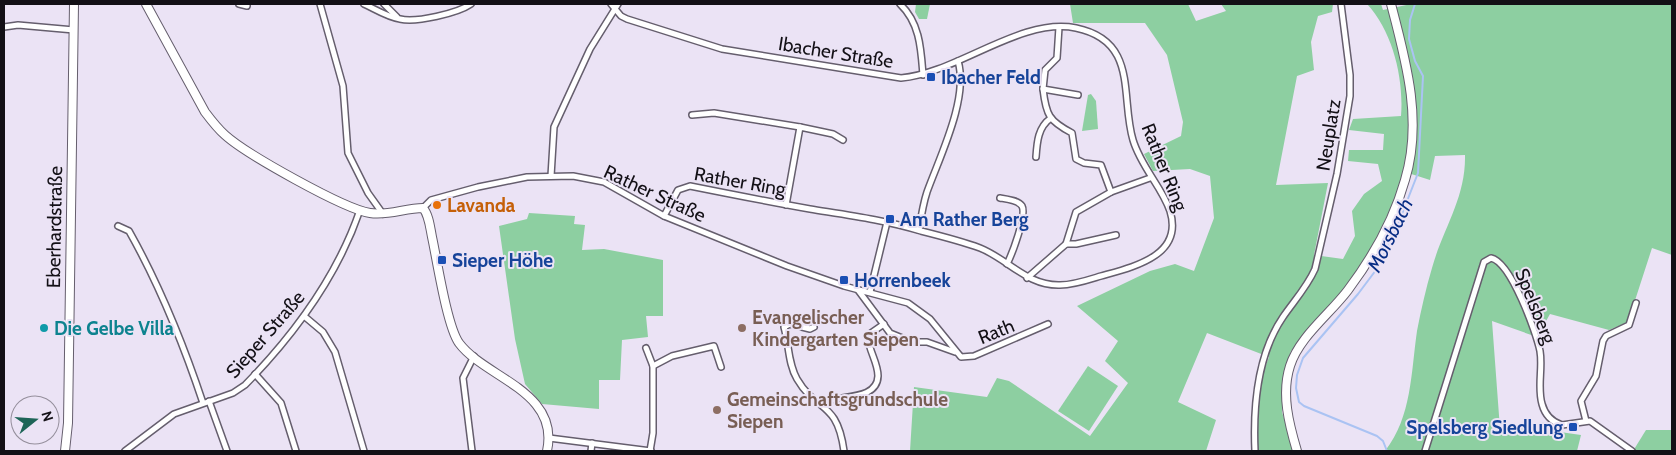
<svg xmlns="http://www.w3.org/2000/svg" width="1676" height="455" viewBox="0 0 1676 455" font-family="Cabin,sans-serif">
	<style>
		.green { fill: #8dcfa1 }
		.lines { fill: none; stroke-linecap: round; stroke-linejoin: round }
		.stream { stroke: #aac3f3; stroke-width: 2 }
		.street-casing { stroke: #655e6d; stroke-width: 8 }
		.secondary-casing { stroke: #655e6d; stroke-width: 10 }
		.street { stroke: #fff; stroke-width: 5 }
		.secondary { stroke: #fff; stroke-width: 8 }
		.transit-dot { fill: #1a4fb4; stroke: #ebe3f5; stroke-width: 2 }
		.food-dot { fill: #e8710a; stroke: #ebe3f5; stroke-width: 2 }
		.culture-dot { fill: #0f9aa8; stroke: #ebe3f5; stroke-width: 2 }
		.education-dot { fill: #8d6e63; stroke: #ebe3f5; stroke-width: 2 }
		.labels { text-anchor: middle; stroke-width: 4; stroke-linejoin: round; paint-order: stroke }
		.street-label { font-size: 19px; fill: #131016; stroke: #ebe3f5 }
		.transit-label { font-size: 19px; font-weight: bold; fill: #164399; stroke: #ebe3f5; text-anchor: start }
		.food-label { font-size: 19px; font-weight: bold; fill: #c56008; stroke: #ebe3f5; text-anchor: start }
		.education-label { font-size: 19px; font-weight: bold; fill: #785e54; stroke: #ebe3f5; text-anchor: start }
		.culture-label { font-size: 19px; font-weight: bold; fill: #0d838f; stroke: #ebe3f5; text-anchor: start }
		.water-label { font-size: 20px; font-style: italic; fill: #072c84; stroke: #ebe3f5 }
	</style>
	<rect width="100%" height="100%" fill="#ebe3f5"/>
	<g class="green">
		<polygon points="916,4 930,4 927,19 919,19 915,12"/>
		<path d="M1070 4H1188L1196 21 1226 11 1221 4H1333L1332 12 1318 16 1311 42 1314 70 1297 76 1276 185 1328 183 1314 255 1343 259 1355 236 1352 211 1364 194 1382 181 1378 164 1348 161 1349 150H1383L1384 134 1349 130 1353 119 1401 116C1404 79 1393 32 1367 4H1381L1383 10 1411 4H1672V255L1652 248 1628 322 1609 330 1550 314 1537 337 1492 321 1500 429 1546 422 1560 432 1581 435 1577 451H1385C1412 417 1411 372 1417 331 1421 310 1426 288 1432 268 1443 228 1466 198 1465 155L1435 156 1430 180 1405 172 1403 182 1373 246 1341 294 1291 351 1283 375 1282 412 1294 451H1257L1258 386 1269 357 1207 333 1178 402 1216 420 1206 451H910L914 387 987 397 997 378 1009 381 1090 436 1128 383 1105 361 1118 341 1077 306 1150 271 1175 264 1194 271 1214 218 1210 176 1190 169 1153 171 1144 154 1181 136 1183 122 1167 55 1145 23H1073Z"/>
		<polygon points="1091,94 1096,101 1098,129 1082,131 1088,95"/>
		<polygon points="529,213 575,216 574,224 585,225 582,250 604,249 663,260 663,316 646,316 648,337 622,340 620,380 599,380 599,409 542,404 525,384 515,339 499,226 527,219"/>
		<polygon points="1088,366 1118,386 1089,431 1058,411"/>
		<polygon points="1646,430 1672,430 1672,451 1633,451"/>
	</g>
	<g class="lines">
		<polyline class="stream" points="1387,451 1383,441 1377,436 1304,406 1299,402 1296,388 1297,375 1303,358 1358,294 1376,270 1393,237 1418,173 1423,76 1415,61 1409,39 1410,20 1415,4"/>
		<g class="street-casing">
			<g id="street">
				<polyline points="239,4 247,6 247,4"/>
				<polyline points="320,4 343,86 348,153 368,193 383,214"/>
				<path d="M364 4C375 9 387 17 400 19 416 23 458 13 471 4"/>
				<polyline points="384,4 397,17"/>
				<path d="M611 4 621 16 627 19 722 49 901 78C958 73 1020 17 1076 28 1139 41 1120 97 1133 140 1141 167 1162 187 1170 211 1184 256 1133 267 1101 276 1088 280 1074 285 1060 285 1027 286 1008 259 980 248 961 241 941 236 921 231 885 220 847 215 810 209 770 202 730 194 690 186L678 190 664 216"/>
				<path d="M900 4C920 23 921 49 923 75"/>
				<polyline points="4,27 18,25 74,30"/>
				<polyline points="1059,27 1057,58 1045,70 1043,89 1078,95"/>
				<path d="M1043 89C1046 115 1049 121 1072 133L1076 159 1084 163 1101 165 1111 192 1150 178"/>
				<polyline points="692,115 714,113 800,127"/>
				<path d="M1036 157C1037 142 1038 127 1051 118"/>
				<polyline points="551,176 554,127 590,49 618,4"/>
				<path d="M1000 198C1006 199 1018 200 1022 206 1027 215 1012 254 1007 264"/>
				<polyline points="786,205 800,127 833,134 843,140"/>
				<polyline points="423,208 431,200 478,187 527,177 573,176 604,182 664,216 787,266 844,286 908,303 930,319 961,357 974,356 1048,324"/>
				<path d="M118 226 129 231C160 286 183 343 203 403"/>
				<path d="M919 230C921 217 923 204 927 192 940 156 969 98 958 61"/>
				<polyline points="1066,244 1076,244 1116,235"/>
				<polyline points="1027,278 1066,244 1076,212 1111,192"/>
				<polyline points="858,290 890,333 912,342 927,342 955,352"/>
				<polyline points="870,292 887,222"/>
				<polyline points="304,316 323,332 335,352 364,451"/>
				<path d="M814 327 810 329 790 324 784 327C789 344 788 364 797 379 817 413 837 400 844 451"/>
				<polyline points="646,348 653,366 653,433 650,451"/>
				<polyline points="653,366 672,356 714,346 721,367"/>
				<polyline points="255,374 281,403 296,451"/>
				<polyline points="209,401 227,451"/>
				<path d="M822 403C837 394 877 402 878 376 878 363 869 351 868 338L871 333 884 324"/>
				<polyline points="1586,421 1581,401 1596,376 1603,341 1606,336 1629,325 1636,303"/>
				<polyline points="549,438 651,451"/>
				<path d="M125 451 174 414 233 393 245 385C294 335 337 277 360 210"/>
				<polyline points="472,451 463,378 474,356"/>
				<polyline points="591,451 592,443"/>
				<path d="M1255 451C1253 406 1257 355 1283 317 1294 301 1307 287 1315 269L1337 174 1350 96V75L1341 4"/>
				<path d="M1425 451 1484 262 1491 258C1511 262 1536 332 1540 351 1543 368 1537 387 1542 404 1545 415 1552 422 1562 425L1590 421 1632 451"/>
			</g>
		</g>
		<g class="secondary-casing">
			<g id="secondary">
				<path d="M146 4 205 112C211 120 217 128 225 135 246 154 344 209 370 213 388 216 405 208 423 208 429 215 430 227 432 237 437 260 447 326 459 343 485 378 560 391 547 451"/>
				<polyline points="65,451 68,423 74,4"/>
				<path d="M1297 451C1289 424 1281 394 1290 366 1299 337 1330 314 1348 290 1372 258 1394 219 1405 180 1423 121 1406 61 1391 4"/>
			</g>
		</g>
		<use href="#street" class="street"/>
		<use href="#secondary" class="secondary"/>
	</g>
	<g class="transit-dot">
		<rect x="926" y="72" width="10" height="10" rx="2.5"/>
		<rect x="885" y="214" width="10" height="10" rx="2.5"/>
		<rect x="437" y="255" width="10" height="10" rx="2.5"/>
		<rect x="839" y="275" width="10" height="10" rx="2.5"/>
		<rect x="1568" y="422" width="10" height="10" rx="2.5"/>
	</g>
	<circle class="food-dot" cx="437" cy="205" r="5"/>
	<circle class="culture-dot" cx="44" cy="328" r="5"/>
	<g class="education-dot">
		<circle cx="742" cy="328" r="5"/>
		<circle cx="717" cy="410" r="5"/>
	</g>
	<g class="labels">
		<g class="street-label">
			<text transform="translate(836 52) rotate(9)" y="7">Ibacher Straße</text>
			<text transform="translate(1328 135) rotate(-81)" y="7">Neuplatz</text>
			<text transform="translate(1165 167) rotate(68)" y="7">Rather Ring</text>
			<text transform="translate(740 181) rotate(10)" y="7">Rather Ring</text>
			<text transform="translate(655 193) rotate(25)" y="7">Rather Straße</text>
			<text transform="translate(54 227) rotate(-89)" y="7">Eberhardstraße</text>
			<text transform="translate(1536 306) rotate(68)" y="7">Spelsberg</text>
			<text transform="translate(996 331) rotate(-22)" y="7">Rath</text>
			<text transform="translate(265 334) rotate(-49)" y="7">Sieper Straße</text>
		</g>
		<g class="transit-label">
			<text x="941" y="84">Ibacher Feld</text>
			<text x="900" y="226">Am Rather Berg</text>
			<text x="452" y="267">Sieper Höhe</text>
			<text x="854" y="287">Horrenbeek</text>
			<text x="1563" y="434" text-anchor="end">Spelsberg Siedlung</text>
		</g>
		<g class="food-label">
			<text x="447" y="212">Lavanda</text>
		</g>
		<g class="education-label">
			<text x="752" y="324">Evangelischer<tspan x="752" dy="22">Kindergarten Siepen</tspan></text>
			<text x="727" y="406">Gemeinschaftsgrundschule<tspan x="727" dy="22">Siepen</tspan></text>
		</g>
		<g class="culture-label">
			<text x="54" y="335">Die Gelbe Villa</text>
		</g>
		<g class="water-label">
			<text transform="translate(1390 235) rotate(-64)" y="7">Morsbach</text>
		</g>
	</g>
	<rect width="1676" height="455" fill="none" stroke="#131016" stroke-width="10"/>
	<g transform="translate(35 420) rotate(73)"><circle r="24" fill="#ebe3f5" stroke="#958f9c"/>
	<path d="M0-4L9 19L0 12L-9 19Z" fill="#1d6457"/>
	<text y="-8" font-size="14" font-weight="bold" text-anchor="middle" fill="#131016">N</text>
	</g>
</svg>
